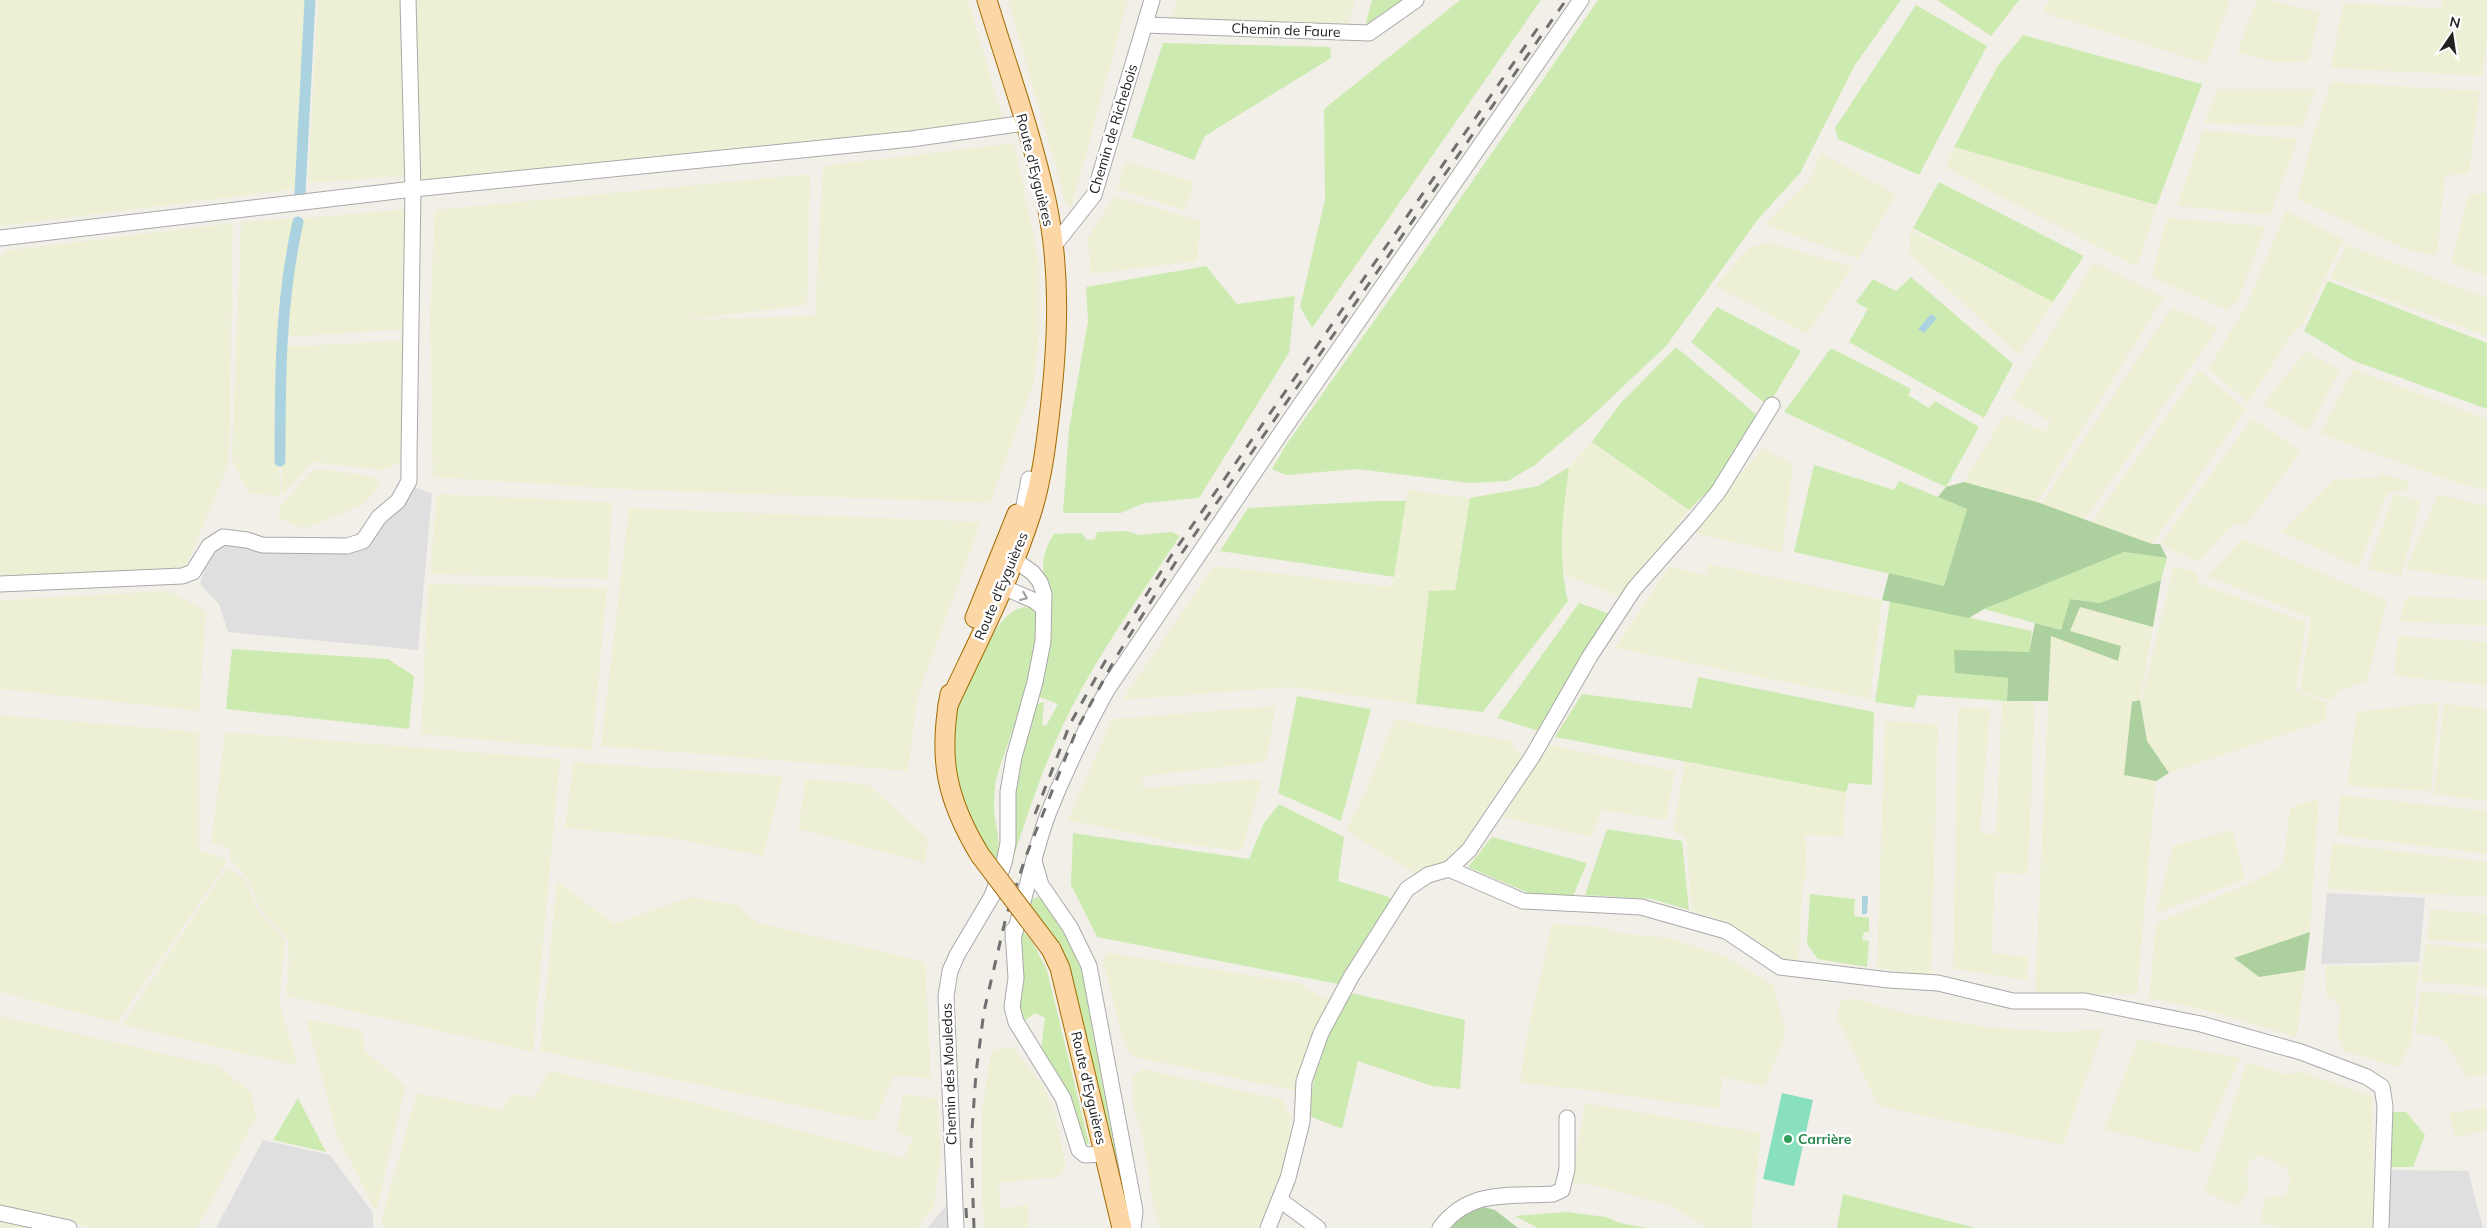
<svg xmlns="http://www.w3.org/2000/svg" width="2487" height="1228" viewBox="0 0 2487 1228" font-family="Mulish,sans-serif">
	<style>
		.residential { fill: #e0dfdf }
		.farmland { fill: #eef0d5 }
		.grass { fill: #cdebb0 }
		.forest { fill: #add19e }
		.pitch { fill: #88e0be }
		.water { fill: #aad3df }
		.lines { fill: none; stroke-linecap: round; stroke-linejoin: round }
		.canal { stroke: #aad3df; stroke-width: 11 }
		.minor-casing { stroke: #a9a9a9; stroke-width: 17 }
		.major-casing { stroke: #a06b00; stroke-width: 21 }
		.minor { stroke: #fff; stroke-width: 15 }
		.major { stroke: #fcd6a4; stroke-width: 19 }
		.rail { stroke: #707070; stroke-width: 3; stroke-dasharray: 10 10; stroke-linecap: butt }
		.major-bridge-casing { stroke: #a06b00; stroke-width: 21; stroke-linecap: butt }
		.major-bridge { stroke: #fcd6a4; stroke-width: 19 }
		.oneway { stroke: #9c9c9c }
		.leisure-dot { fill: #2e9e5b; stroke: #fff; stroke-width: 2 }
		.labels { text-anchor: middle; stroke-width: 5; stroke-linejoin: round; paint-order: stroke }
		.street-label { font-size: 14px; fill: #222; stroke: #fff }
		.leisure-label { font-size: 14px; font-weight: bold; fill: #27864d; stroke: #fff; text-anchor: start }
	</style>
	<rect width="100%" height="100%" fill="#f2efe9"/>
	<g class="residential">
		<polygon points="410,485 432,494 418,650 228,632 219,604 200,584 207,561 221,542 358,549"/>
		<polygon points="2327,893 2425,898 2419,962 2321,964"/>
		<polygon points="263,1140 330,1155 373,1213 373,1228 216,1228"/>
		<polygon points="2391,1170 2468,1171 2483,1228 2389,1228"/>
		<polygon points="946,1206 948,1228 927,1228"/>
	</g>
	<g class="farmland">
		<polygon points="0,0 307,0 296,189 0,226"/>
		<polygon points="318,0 403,0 409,176 308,183"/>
		<polygon points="412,0 968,0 1003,119 846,139 418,183"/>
		<polygon points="1008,0 1128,0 1072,206 1067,206"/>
		<polygon points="1177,0 1355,0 1346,31 1170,23"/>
		<polygon points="2049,0 2230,0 2207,64 2042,12"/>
		<polygon points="2257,0 2268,0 2320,12 2309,61 2273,62 2237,52"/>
		<polygon points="2443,0 2487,0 2487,42 2482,76 2331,68 2343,3 2441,8"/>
		<polygon points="2331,82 2480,91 2469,173 2445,176 2437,255 2410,251 2297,199 2311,142"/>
		<polygon points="2218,89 2315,89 2303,127 2204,123"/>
		<polygon points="2203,130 2298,139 2270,215 2177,206"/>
		<polygon points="1014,143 1039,262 1039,334 1034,382 990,503 620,489 433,477 430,317 435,210 810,174 807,305 684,320 815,316 823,166"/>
		<polygon points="1954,147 2157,205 2137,267 1946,168"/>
		<polygon points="1821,153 1896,194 1859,259 1764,224 1809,181"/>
		<polygon points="1126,161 1194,182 1185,210 1117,189"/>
		<polygon points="2487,193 2487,277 2451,263 2469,194"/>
		<polygon points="1114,196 1201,221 1197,261 1091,274 1088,238"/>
		<polygon points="409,209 406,329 288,337 289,296 304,218"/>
		<polygon points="2286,211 2344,240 2303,324 2292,334 2248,402 2208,369 2247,304"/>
		<polygon points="294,218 286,255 278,316 277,407 280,496 248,493 232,459 241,222"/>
		<polygon points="2167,218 2266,226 2238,301 2226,310 2152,277"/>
		<polygon points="233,223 229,463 185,570 0,582 0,257 5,251"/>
		<polygon points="1911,230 2053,302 2019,355 1909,253"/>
		<polygon points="1769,242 1852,267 1807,334 1715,286 1750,247"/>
		<polygon points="2347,245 2487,298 2487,336 2330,278"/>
		<polygon points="2094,262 2164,297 2037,502 1964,482 2005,414 2045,432 2051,422 2011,399"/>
		<polygon points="2172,307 2218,328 2085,519 2041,504"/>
		<polygon points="406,340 406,451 399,463 382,470 313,462 281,496 284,347"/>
		<polygon points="2306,351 2340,370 2308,431 2263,404"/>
		<polygon points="2353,369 2487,419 2487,490 2454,482 2320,434"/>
		<polygon points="2199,370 2246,409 2152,544 2092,522"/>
		<polygon points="2252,418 2301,451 2246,526 2233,524 2198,562 2160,544"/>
		<polygon points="1592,442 1689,510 1623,598 1561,573 1561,532 1569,467"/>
		<polygon points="1763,448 1793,464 1782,553 1691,532"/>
		<polygon points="320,469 375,477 380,485 364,504 304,529 278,517 280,507 310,472"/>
		<polygon points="2381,473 2410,482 2406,490 2387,493 2359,567 2281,532 2335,479 2376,478"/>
		<polygon points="1408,490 1470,498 1454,591 1429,591 1416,704 1290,687 1122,700 1214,566 1392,587"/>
		<polygon points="437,494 612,502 608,579 430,574"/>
		<polygon points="2394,494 2421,501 2401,576 2367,569"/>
		<polygon points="2438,494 2487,506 2487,581 2406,569"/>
		<polygon points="629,508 981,522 918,695 908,771 601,746"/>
		<polygon points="2243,539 2387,601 2367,681 2339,691 2331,701 2300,690 2311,618 2207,576"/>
		<polygon points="1709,564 1882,600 1870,699 1615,648 1669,567 1707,575"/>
		<polygon points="2174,566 2197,572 2199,583 2306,622 2296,691 2327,703 2325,721 2169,773 2147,741 2141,701"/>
		<polygon points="428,584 607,588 592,750 421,734"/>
		<polygon points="169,591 206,611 199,711 0,689 0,600"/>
		<polygon points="2407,596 2487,600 2487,626 2399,621"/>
		<polygon points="2080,607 2153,627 2140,700 2132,702 2124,775 2156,781 2137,994 2035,993 2051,636 2118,661 2121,646 2070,631"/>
		<polygon points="2398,636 2487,642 2487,685 2394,676"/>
		<polygon points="2002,701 2035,702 2028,874 1995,873 1992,953 2028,957 2027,980 1953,969 1958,707 1990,709 1980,833 1996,834"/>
		<polygon points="2439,702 2431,791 2347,786 2357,712"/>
		<polygon points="2444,704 2487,708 2487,801 2434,794"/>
		<polygon points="1276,706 1266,762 1144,776 1141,785 1145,788 1262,779 1242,851 1178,843 1068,820 1112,719"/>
		<polygon points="0,715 199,732 199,850 226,859 225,865 117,1023 0,992"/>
		<polygon points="1395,719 1511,741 1521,757 1517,774 1457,858 1448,864 1415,873 1346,831 1366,790"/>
		<polygon points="1885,721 1938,724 1931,977 1877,968"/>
		<polygon points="225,732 560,759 533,1052 286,996 289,968 288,940 261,910 246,877 230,858 231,849 211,842"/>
		<polygon points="1549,745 1675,771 1666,820 1602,810 1590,837 1503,817"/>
		<polygon points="573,762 783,776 763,856 670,838 565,828"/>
		<polygon points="1685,762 1846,792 1843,837 1805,835 1807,875 1803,883 1798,963 1780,959 1719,920 1692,911 1686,838 1673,830"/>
		<polygon points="806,779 868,784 928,839 925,863 798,829"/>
		<polygon points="2340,795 2487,811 2487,854 2337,835"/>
		<polygon points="2319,798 2310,932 2234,958 2259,977 2305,970 2297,1037 2205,1010 2149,998 2156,923 2255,881 2283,865 2290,808"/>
		<polygon points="2232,830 2245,879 2155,914 2173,846"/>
		<polygon points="2332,843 2487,862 2487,897 2328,889"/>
		<polygon points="227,867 244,878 259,912 285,940 279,1002 298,1066 122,1025"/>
		<polygon points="557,881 614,924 690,897 738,905 756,922 925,962 931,1078 893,1076 875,1122 540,1051"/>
		<polygon points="2430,909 2487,914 2487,943 2427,940"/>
		<polygon points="1552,924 1600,927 1620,933 1670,938 1724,956 1773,985 1786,1032 1765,1087 1723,1077 1719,1109 1588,1090 1520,1083 1525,1045"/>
		<polygon points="2426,944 2487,949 2487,987 2420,982"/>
		<polygon points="1109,953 1299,983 1319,996 1331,999 1300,1092 1135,1057 1127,1050 1120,1028 1103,961 1104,957"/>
		<polygon points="2419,965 2411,1041 2400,1067 2345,1052 2338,1036 2340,1006 2326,995 2325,966"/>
		<polygon points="2420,991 2487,996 2487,1074 2467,1078 2446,1043 2437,1036 2416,1034"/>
		<polygon points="1856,999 1905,1013 1987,1027 2062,1032 2103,1029 2063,1145 1878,1106 1837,1017 1840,1000"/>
		<polygon points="0,1016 218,1066 251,1092 256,1118 197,1228 93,1228 0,1207"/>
		<polygon points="306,1019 362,1030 365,1051 406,1086 376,1211 338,1138"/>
		<polygon points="2138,1039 2240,1058 2199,1153 2104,1130"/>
		<polygon points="1002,1047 1014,1048 1044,1087 1054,1110 1066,1165 1060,1177 999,1183 1000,1208 1029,1205 1029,1228 984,1228 982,1197 982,1111 991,1052"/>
		<polygon points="2247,1062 2285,1074 2301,1072 2372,1096 2374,1228 2280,1228 2260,1221 2266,1198 2286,1195 2290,1182 2287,1169 2260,1155 2250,1161 2246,1176 2250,1185 2240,1207 2204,1192"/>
		<polygon points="1143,1069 1283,1100 1287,1113 1291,1113 1289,1145 1279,1190 1257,1228 1160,1228 1154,1210 1143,1140 1133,1103 1133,1076"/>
		<polygon points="549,1071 692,1102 904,1158 913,1138 897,1132 903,1094 937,1099 941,1152 934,1206 917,1228 385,1228 381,1221 417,1093 501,1110 513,1094 534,1098"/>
		<polygon points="1585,1103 1761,1133 1751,1228 1708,1228 1671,1206 1586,1183 1571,1184"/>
		<polygon points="2487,1107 2487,1130 2455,1138 2449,1113"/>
		<polygon points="0,1217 43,1228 0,1228"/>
	</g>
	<g class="grass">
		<polygon points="1372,0 1408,0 1369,28 1366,23"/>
		<polygon points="1460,0 1541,0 1312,328 1300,307 1325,199 1324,109"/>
		<polygon points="1598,0 1901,0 1855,65 1800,173 1759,218 1667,345 1592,416 1535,465 1508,481 1470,483 1357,469 1286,475 1272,469 1286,445 1428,245"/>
		<polygon points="1937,0 2019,0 1991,36"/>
		<polygon points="1916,5 1987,46 1919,175 1838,139 1835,128"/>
		<polygon points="2023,35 2202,84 2157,205 1954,147 1997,67"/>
		<polygon points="1163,43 1330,47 1331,58 1205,136 1194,160 1132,137"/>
		<polygon points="1939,182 2084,256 2053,302 1913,228"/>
		<polygon points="1206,266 1237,304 1295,296 1289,353 1199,498 1144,503 1121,513 1063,513 1069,429 1088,321 1086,287"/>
		<polygon points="1911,277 2013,364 1984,418 1849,342 1868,309 1856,302 1873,279 1896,291"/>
		<polygon points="2328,281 2487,343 2487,409 2354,361 2304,331"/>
		<polygon points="1717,307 1801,351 1768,406 1691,342"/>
		<polygon points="1676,347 1758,416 1712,487 1689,510 1592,442 1619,405"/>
		<polygon points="1831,348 1911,389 1908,395 1929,408 1935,401 1979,427 1946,487 1784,412"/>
		<polygon points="1814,465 1894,490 1899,481 1967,509 1944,586 1794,552"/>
		<path d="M1569 467C1563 515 1557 553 1568 601L1483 712 1416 704 1429 591 1455 590 1470 498 1538 486Z"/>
		<polygon points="1377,501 1406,501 1394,577 1220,551 1248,508"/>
		<path d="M1127 531 1139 535 1172 532 1180 536C1135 603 1087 669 1055 743 1037 784 1024 826 1010 868L1016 831 1015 771 1034 705 1044 702 1042 725 1046 726 1058 704 1037 696C1041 676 1048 655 1051 635 1055 597 1029 570 1054 534L1081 533 1087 540 1095 539 1097 532Z"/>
		<polygon points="2124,552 2167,558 2161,580 2100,603 2070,599 2061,630 1984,609"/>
		<polygon points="1890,601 2032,631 2029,652 1955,673 2008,678 2007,701 1918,695 1914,708 1875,702"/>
		<polygon points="1579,603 1610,614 1542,732 1497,718"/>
		<path d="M1024 607 1031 608 1036 612C1040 655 1022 703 1008 743 1004 755 999 768 996 780 995 787 994 796 994 803 993 824 1004 842 995 863 986 847 974 831 966 814 962 807 961 797 959 788 947 738 956 690 985 646 995 631 1004 612 1024 607Z"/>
		<polygon points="232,649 388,659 414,676 409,729 226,709"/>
		<polygon points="1698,677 1874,712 1872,785 1849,783 1846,792 1555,737 1582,694 1692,708"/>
		<polygon points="1297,696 1371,709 1341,821 1278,793"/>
		<polygon points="1279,804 1344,837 1338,881 1389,897 1394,903 1338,984 1097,937 1071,885 1073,833 1249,859 1264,823"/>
		<polygon points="1607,829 1682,841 1689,910 1652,899 1585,895"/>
		<polygon points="1492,837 1587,863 1573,896 1531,894 1468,867"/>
		<polygon points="1810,894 1855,899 1854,916 1869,918 1869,932 1864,932 1862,940 1869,941 1867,967 1818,959 1807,944"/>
		<polygon points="1039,897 1053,905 1085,970 1128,1212 1041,920 1030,904 1030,899"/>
		<path d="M1022 930 1033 943 1047 970 1089 1144 1086 1145 1082 1144 1041 1050 1045 1018 1035 1013 1023 1022C1011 996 1015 958 1022 930Z"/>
		<polygon points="1352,993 1465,1020 1460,1089 1432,1086 1358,1061 1342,1129 1309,1116 1315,1069 1331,1028"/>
		<polygon points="298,1098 326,1152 273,1140"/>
		<polygon points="2391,1112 2406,1112 2425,1135 2413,1167 2391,1167"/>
		<polygon points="1843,1194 1976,1228 1837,1228"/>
		<polygon points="1567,1212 1606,1217 1620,1223 1647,1228 1538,1228 1515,1216"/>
	</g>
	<g class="forest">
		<polygon points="1964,482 2037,502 2152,544 2160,544 2167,558 2124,552 1984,609 1969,618 1882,600 1889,573 1944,586 1967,509 1938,497 1946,487"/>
		<polygon points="2161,580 2153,627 2080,607 2070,631 2121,646 2118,661 2051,636 2048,701 2007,701 2008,678 1955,673 1954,650 2029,652 2035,623 2061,630 2070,599 2100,603"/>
		<polygon points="2140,700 2147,741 2169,773 2156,781 2124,775 2132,702"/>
		<polygon points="2310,932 2305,970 2259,977 2234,958"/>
		<polygon points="1476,1205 1495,1210 1518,1228 1451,1228 1461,1215"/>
	</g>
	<polygon class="pitch" points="1782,1093 1813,1100 1794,1186 1763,1179"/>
	<g class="water">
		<polygon points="1931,314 1937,318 1924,333 1918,329"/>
		<polygon points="1862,896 1868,896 1867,914 1862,914"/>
	</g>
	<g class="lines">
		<g class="canal">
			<polyline points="300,193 310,0"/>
			<path d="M280 461C280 380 280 301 298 222"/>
		</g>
		<g class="minor-casing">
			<g id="minor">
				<polyline points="1145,25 1369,33 1416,0"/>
				<polyline points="0,238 413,189 911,139 1025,123"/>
				<polyline points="1053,247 1094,195 1152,0"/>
				<polyline points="1022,516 1029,479"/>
				<polyline points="1001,578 1000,582 1003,587 1035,601 1043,608"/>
				<polyline points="0,584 182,576 193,572 209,546 223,537 247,540 262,545 347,546 363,541 379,517 398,501 409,481 409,456 413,189 408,0"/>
				<polyline points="1034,861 1041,885 1070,927 1089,966 1135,1211 1133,1228"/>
				<polyline points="1449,869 1469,850 1532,757 1590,656 1634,589 1696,519 1718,492 1772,405"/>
				<polyline points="1013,930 1016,978 1012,1007 1016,1022 1063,1098 1079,1150 1085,1155 1105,1154"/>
				<path d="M1013 939C1025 898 1033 855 1048 814 1065 771 1085 730 1107 690L1285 427 1581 0"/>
				<polyline points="1280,1200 1318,1228"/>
				<polyline points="0,1213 69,1228"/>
				<polyline points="956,1228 946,996 950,971 957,955 992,896 1004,863 1008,843 1008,792 1014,757 1035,682 1043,641 1044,594 1040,582 1033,573 1015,560"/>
				<polyline points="1268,1228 1288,1178 1302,1122 1304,1081 1321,1033 1351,977 1407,889 1428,875 1449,869 1523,901 1641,907 1726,931 1780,967 1889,980 1938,983 2013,1001 2085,1001 2201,1024 2301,1052 2367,1077 2382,1087 2385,1106 2381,1228"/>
				<path d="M1440 1228C1470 1188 1510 1197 1553 1194L1562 1190 1567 1169V1118"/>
			</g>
		</g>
		<g class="major-casing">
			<g id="major">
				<polyline points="975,618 1017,514"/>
				<path d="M950 694C938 758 946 799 980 855"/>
				<path d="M948 705C978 641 1011 578 1032 511 1042 478 1046 445 1050 410 1058 340 1061 270 1046 200 1031 132 1007 66 987 0"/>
				<polyline points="1051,949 1060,968 1122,1228"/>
			</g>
		</g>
		<use href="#minor" class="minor"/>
		<use href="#major" class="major"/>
		<g class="rail">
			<polyline points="1124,630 1171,556 1542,22"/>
			<polyline points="1035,814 1070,724 1108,656"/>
			<polyline points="966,1208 967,1228"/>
			<polyline points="974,1228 971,1144 976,1073 984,1011 1006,917 1026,856 1077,729 1115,659 1177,560 1566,0"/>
		</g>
		<g class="major-bridge-casing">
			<polyline id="major-bridge" points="980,855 1051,949"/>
		</g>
		<use href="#major-bridge" class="major-bridge"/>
	</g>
	<defs><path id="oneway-chevron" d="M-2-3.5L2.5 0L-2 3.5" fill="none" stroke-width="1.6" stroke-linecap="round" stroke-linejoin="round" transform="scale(1.25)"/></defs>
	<use class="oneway" href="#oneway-chevron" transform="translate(1024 597) rotate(23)"/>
	<circle class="leisure-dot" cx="1788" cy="1139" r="5"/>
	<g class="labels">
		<g class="street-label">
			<text transform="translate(1286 30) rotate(2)" y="5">Chemin de Faure</text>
			<text transform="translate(1113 129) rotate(-73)" y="5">Chemin de Richebois</text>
			<text transform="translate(1035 170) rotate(76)" y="5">Route d'Eyguières</text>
			<text transform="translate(1001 586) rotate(-67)" y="5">Route d'Eyguières</text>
			<text transform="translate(949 1074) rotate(-92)" y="5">Chemin des Mouledas</text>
			<text transform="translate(1089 1088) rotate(77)" y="5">Route d'Eyguières</text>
		</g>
		<g class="leisure-label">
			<text x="1798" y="1144">Carrière</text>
		</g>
	</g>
	<g transform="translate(2452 35) rotate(13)" stroke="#ffffff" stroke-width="4" paint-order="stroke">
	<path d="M0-4L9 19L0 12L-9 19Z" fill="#222222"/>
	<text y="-8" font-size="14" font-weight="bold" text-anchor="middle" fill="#222222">N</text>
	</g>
</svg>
